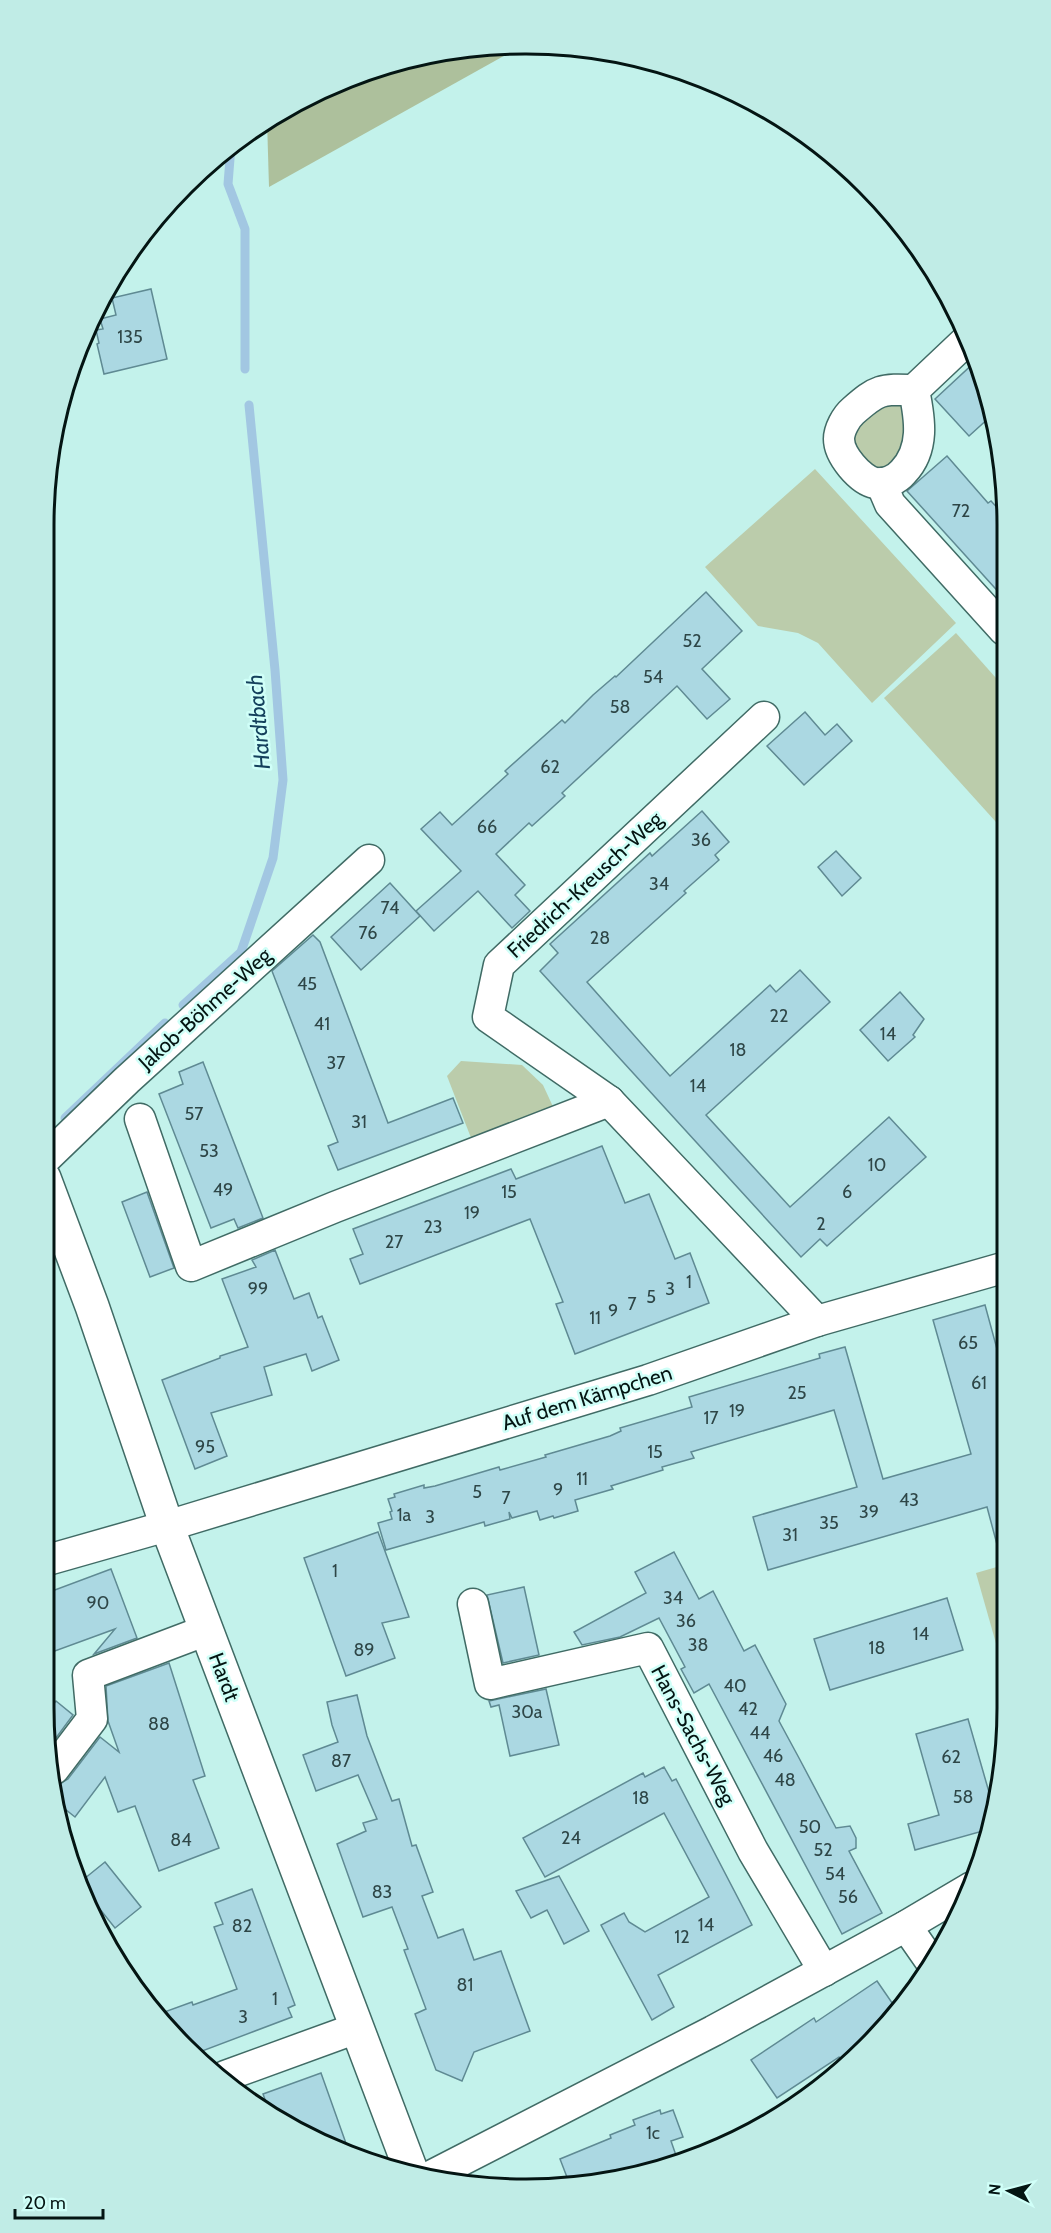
<svg xmlns="http://www.w3.org/2000/svg" width="1051" height="2233" viewBox="0 0 1051 2233" font-family="Cabin,sans-serif">
	<style>
		.green { fill: #bbccab }
		.forest { fill: #adc09c }
		.lines { fill: none; stroke-linecap: round; stroke-linejoin: round }
		.stream { stroke: #a2c7e2; stroke-width: 9 }
		.building { fill: #abd8e2; stroke: #5f8a93; stroke-width: 1.5 }
		.minor-casing { stroke: #406b65; stroke-width: 33 }
		.major-casing { stroke: #406b65; stroke-width: 36 }
		.minor { stroke: #fff; stroke-width: 30 }
		.major { stroke: #fff; stroke-width: 33 }
		.labels { text-anchor: middle; stroke-width: 5; stroke-linejoin: round; paint-order: stroke }
		.number-label { font-size: 18px; fill: #2e4647 }
		.street-label { font-size: 21px; fill: #041513; stroke: #d0fff8 }
		.water-label { font-size: 22px; font-style: italic; fill: #14405c; stroke: #d0fff8 }
		.rim { fill: none; stroke: #041513; stroke-width: 3 }
	</style>
	<rect width="100%" height="100%" fill="#c3f2eb"/>
	<g class="green">
		<polygon points="883,399 903,400 907,448 890,471 866,470 850,436"/>
		<polygon points="815,469 956,623 872,703 818,643 798,633 758,626 705,567"/>
		<polygon points="956,633 1004,687 1005,832 884,698"/>
		<polygon points="461,1061 522,1065 543,1085 555,1111 473,1143 447,1076"/>
		<polygon points="1007,1564 1007,1652 999,1654 976,1573"/>
	</g>
	<polygon class="forest" points="525,44 269,187 267,120 341,80 431,53"/>
	<g class="lines">
		<g class="stream">
			<polyline points="231,146 228,184 245,229 245,369"/>
			<polyline points="183,1005 241,952 273,858 283,780 275,670 249,405"/>
			<polyline points="65,1118 165,1023"/>
		</g>
	</g>
	<g class="building">
		<polygon points="151,289 167,359 104,374 97,344 99,343 96,330 103,329 100,319 116,315 112,298"/>
		<polygon points="976,361 991,416 969,436 935,399"/>
		<polygon points="947,456 988,503 991,501 1004,515 1004,598 907,491"/>
		<polygon points="706,592 742,631 702,669 730,699 707,719 677,686 562,793 565,796 532,826 529,823 496,854 525,885 515,895 530,911 512,928 478,891 434,931 416,911 461,871 421,829 440,812 452,825 508,774 505,771 562,720 565,723 593,695 615,676 616,677"/>
		<polygon points="805,712 825,735 837,724 852,741 804,785 767,746"/>
		<polygon points="702,811 729,842 715,855 719,860 684,891 686,893 587,982 670,1076 770,985 776,992 800,970 830,1002 706,1115 790,1207 889,1117 926,1157 827,1246 820,1239 801,1257 540,971 558,953 550,944 650,853 652,856"/>
		<polygon points="836,851 861,878 842,896 818,867"/>
		<polygon points="390,883 420,916 361,970 331,937"/>
		<polygon points="313,935 320,942 388,1123 453,1098 463,1123 338,1170 328,1146 338,1142 272,971"/>
		<polygon points="900,992 924,1019 913,1035 915,1037 888,1061 860,1030"/>
		<polygon points="203,1062 263,1218 238,1228 234,1219 211,1228 159,1094 183,1084 179,1072"/>
		<polygon points="602,1146 625,1203 649,1194 675,1259 690,1253 709,1303 575,1354 556,1304 563,1302 530,1219 360,1284 350,1259 363,1254 353,1229 511,1169 516,1179"/>
		<polygon points="147,1192 174,1268 150,1277 122,1202"/>
		<polygon points="275,1250 294,1299 309,1293 318,1318 322,1316 339,1360 312,1371 306,1354 264,1367 272,1395 211,1413 227,1456 195,1469 162,1380 220,1358 220,1356 248,1347 222,1279 256,1267 252,1260"/>
		<polygon points="985,1305 1006,1382 1007,1551 999,1552 987,1507 768,1570 753,1517 857,1487 834,1410 691,1452 694,1458 662,1467 663,1470 611,1486 613,1489 575,1500 578,1511 554,1518 553,1516 540,1520 537,1511 512,1518 509,1512 510,1519 485,1526 484,1522 386,1550 378,1523 392,1519 390,1512 392,1511 388,1499 395,1497 394,1494 424,1485 424,1488 435,1486 499,1467 500,1470 546,1457 545,1455 610,1436 621,1431 620,1428 692,1407 689,1397 820,1358 819,1354 845,1347 883,1479 971,1454 933,1320"/>
		<polygon points="378,1532 409,1617 382,1623 395,1658 346,1676 304,1558"/>
		<polygon points="674,1552 699,1599 713,1591 744,1651 755,1645 786,1704 779,1721 799,1758 836,1828 850,1826 856,1838 856,1848 849,1851 882,1913 842,1934 709,1684 694,1693 681,1669 685,1667 659,1618 620,1637 582,1645 574,1632 646,1593 635,1572"/>
		<polygon points="111,1569 137,1638 94,1654 115,1629 44,1655 44,1594"/>
		<polygon points="524,1587 539,1655 503,1663 487,1595"/>
		<polygon points="947,1598 963,1650 830,1690 814,1639"/>
		<polygon points="169,1663 205,1776 193,1780 219,1848 159,1871 135,1806 118,1812 105,1777 75,1817 60,1805 56,1786 68,1779 100,1737 119,1752 108,1721 106,1686"/>
		<polygon points="546,1689 559,1745 510,1756 499,1705 491,1707 489,1701"/>
		<polygon points="357,1695 367,1736 392,1801 399,1799 412,1846 416,1845 433,1892 422,1896 438,1938 463,1929 474,1960 501,1951 530,2031 474,2052 462,2081 436,2070 415,2014 426,2009 404,1950 408,1949 392,1907 363,1917 337,1844 366,1831 363,1823 377,1819 358,1775 316,1791 303,1755 338,1742 332,1725 327,1702"/>
		<polygon points="56,1701 73,1715 50,1746 45,1714"/>
		<polygon points="968,1719 995,1813 990,1829 915,1850 908,1824 939,1815 916,1734"/>
		<polygon points="664,1767 672,1781 676,1779 752,1925 658,1975 674,2007 652,2020 601,1925 624,1913 629,1922 645,1932 709,1897 664,1813 545,1877 523,1838 643,1773 645,1777"/>
		<polygon points="105,1862 141,1907 115,1928 79,1883"/>
		<polygon points="559,1876 589,1931 564,1944 547,1910 531,1918 516,1891"/>
		<polygon points="252,1889 295,2005 288,2008 292,2017 197,2053 163,2025 156,2015 192,2002 193,2005 237,1989 214,1927 223,1924 215,1903"/>
		<polygon points="877,1981 897,2010 888,2026 841,2061 839,2057 777,2098 751,2060 814,2018 816,2022"/>
		<polygon points="321,2073 337,2118 348,2149 285,2125 270,2113 263,2094"/>
		<polygon points="660,2110 661,2114 673,2110 683,2137 671,2141 679,2164 598,2183 596,2179 581,2185 570,2185 560,2159 611,2138 610,2135 635,2125 633,2120"/>
	</g>
	<g class="lines">
		<g class="minor-casing">
			<g id="minor">
				<path d="M914 390C920 419 925 449 903 472 897 479 886 485 875 483 860 480 839 455 839 439 839 430 846 417 853 411 878 389 881 389 914 390L969 338"/>
				<polyline points="881,483 890,504 1004,630"/>
				<polyline points="764,717 499,965 488,1017 609,1101 817,1321"/>
				<polyline points="140,1119 191,1266 335,1207 609,1101"/>
				<polyline points="44,1160 127,1080 369,860"/>
				<polyline points="44,1561 167,1526 648,1380 817,1321 1006,1267"/>
				<polyline points="473,1604 490,1684 648,1648 753,1851 824,1971"/>
				<polyline points="54,1769 92,1719 88,1675 207,1630"/>
				<polyline points="906,1926 929,1959"/>
				<polyline points="225,2076 357,2028"/>
				<polyline points="427,2178 713,2031 906,1926 972,1887"/>
			</g>
		</g>
		<g class="major-casing">
			<polyline id="major" points="44,1178 92,1306 167,1526 412,2173"/>
		</g>
		<use href="#minor" class="minor"/>
		<use href="#major" class="major"/>
	</g>
	<g class="labels">
		<g class="number-label">
			<text x="130" y="343">135</text>
			<text x="961" y="517">72</text>
			<text x="692" y="647">52</text>
			<text x="653" y="683">54</text>
			<text x="620" y="713">58</text>
			<text x="550" y="773">62</text>
			<text x="487" y="833">66</text>
			<text x="701" y="846">36</text>
			<text x="659" y="890">34</text>
			<text x="390" y="914">74</text>
			<text x="368" y="939">76</text>
			<text x="600" y="944">28</text>
			<text x="307" y="990">45</text>
			<text x="779" y="1022">22</text>
			<text x="322" y="1030">41</text>
			<text x="888" y="1040">14</text>
			<text x="738" y="1056">18</text>
			<text x="336" y="1069">37</text>
			<text x="698" y="1092">14</text>
			<text x="194" y="1120">57</text>
			<text x="359" y="1128">31</text>
			<text x="209" y="1157">53</text>
			<text x="877" y="1171">10</text>
			<text x="223" y="1196">49</text>
			<text x="509" y="1198">15</text>
			<text x="847" y="1198">6</text>
			<text x="472" y="1219">19</text>
			<text x="821" y="1230">2</text>
			<text x="433" y="1233">23</text>
			<text x="394" y="1248">27</text>
			<text x="689" y="1288">1</text>
			<text x="258" y="1295">99</text>
			<text x="670" y="1295">3</text>
			<text x="651" y="1303">5</text>
			<text x="632" y="1310">7</text>
			<text x="613" y="1317">9</text>
			<text x="595" y="1324">11</text>
			<text x="968" y="1349">65</text>
			<text x="979" y="1389">61</text>
			<text x="797" y="1399">25</text>
			<text x="737" y="1417">19</text>
			<text x="711" y="1424">17</text>
			<text x="205" y="1453">95</text>
			<text x="655" y="1458">15</text>
			<text x="582" y="1485">11</text>
			<text x="558" y="1496">9</text>
			<text x="477" y="1498">5</text>
			<text x="506" y="1504">7</text>
			<text x="909" y="1506">43</text>
			<text x="869" y="1518">39</text>
			<text x="404" y="1521">1a</text>
			<text x="430" y="1523">3</text>
			<text x="829" y="1529">35</text>
			<text x="790" y="1541">31</text>
			<text x="335" y="1577">1</text>
			<text x="673" y="1604">34</text>
			<text x="98" y="1609">90</text>
			<text x="686" y="1627">36</text>
			<text x="921" y="1640">14</text>
			<text x="698" y="1651">38</text>
			<text x="877" y="1654">18</text>
			<text x="364" y="1656">89</text>
			<text x="735" y="1692">40</text>
			<text x="748" y="1715">42</text>
			<text x="527" y="1718">30a</text>
			<text x="159" y="1730">88</text>
			<text x="760" y="1739">44</text>
			<text x="773" y="1762">46</text>
			<text x="951" y="1763">62</text>
			<text x="341" y="1767">87</text>
			<text x="785" y="1786">48</text>
			<text x="963" y="1803">58</text>
			<text x="641" y="1804">18</text>
			<text x="810" y="1833">50</text>
			<text x="571" y="1844">24</text>
			<text x="181" y="1846">84</text>
			<text x="823" y="1856">52</text>
			<text x="835" y="1880">54</text>
			<text x="382" y="1898">83</text>
			<text x="848" y="1903">56</text>
			<text x="706" y="1931">14</text>
			<text x="242" y="1932">82</text>
			<text x="682" y="1943">12</text>
			<text x="465" y="1991">81</text>
			<text x="275" y="2005">1</text>
			<text x="243" y="2023">3</text>
			<text x="653" y="2139">1c</text>
		</g>
		<g class="street-label">
			<text transform="translate(585 885) rotate(-43)" y="7">Friedrich-Kreusch-Weg</text>
			<text transform="translate(205 1009) rotate(-42)" y="7">Jakob-Böhme-Weg</text>
			<text transform="translate(587 1398) rotate(-17)" y="7">Auf dem Kämpchen</text>
			<text transform="translate(224 1677) rotate(69)" y="7">Hardt</text>
			<text transform="translate(693 1735) rotate(62)" y="7">Hans-Sachs-Weg</text>
		</g>
		<g class="water-label">
			<text transform="translate(258 722) rotate(-95)" y="8">Hardtbach</text>
		</g>
	</g>
	<path d="M0 0H1051V2233H0ZM525 54H526A471 471 0 0 1 997 525V1708A471 471 0 0 1 526 2179H525A471 471 0 0 1 54 1708V525A471 471 0 0 1 525 54Z" fill="#c0ece6" fill-rule="evenodd"/>
	<path class="rim" d="M525 54H526A471 471 0 0 1 997 525V1708A471 471 0 0 1 526 2179H525A471 471 0 0 1 54 1708V525A471 471 0 0 1 525 54Z"/>
	<g transform="translate(1009 2191) rotate(276)" stroke="#d0fff8" stroke-width="4.5" paint-order="stroke">
	<path d="M0-4.5L10 22L0 15L-10 22Z" fill="#041513"/>
	<text y="-9" font-size="16" font-weight="bold" text-anchor="middle" fill="#041513">N</text>
	</g>
	<path d="M15 2209v9h88v-9" fill="none" stroke="#041513" stroke-width="3"/>
	<text x="24" y="2209" font-size="18" fill="#041513" stroke="#d0fff8" stroke-width="4.5" paint-order="stroke">20 m</text>
</svg>
